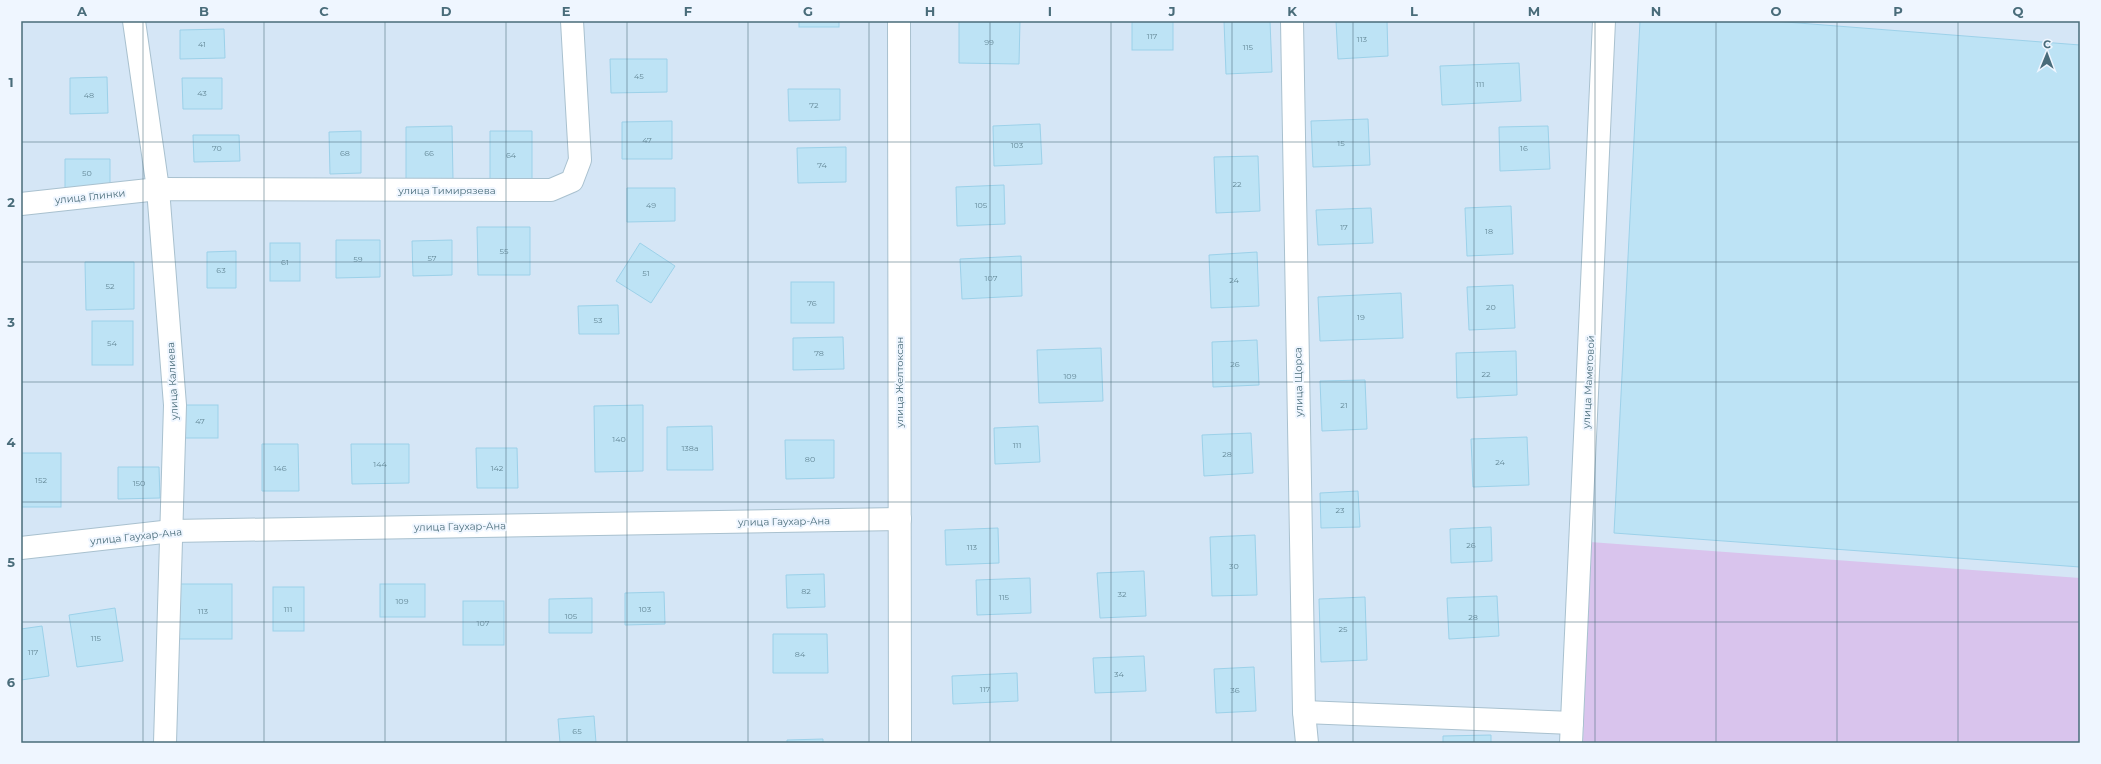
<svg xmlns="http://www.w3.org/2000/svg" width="2101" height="764" viewBox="0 0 2101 764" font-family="Montserrat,sans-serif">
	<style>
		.residential { fill: #d5e6f6 }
		.green { fill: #d9c4ed }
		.building { fill: #bde3f5; stroke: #9cd1e9 }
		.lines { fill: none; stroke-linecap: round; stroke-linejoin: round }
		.minor-casing { stroke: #a9c1cf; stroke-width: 24 }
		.minor { stroke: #fff; stroke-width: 22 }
		.grid { fill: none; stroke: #496c7a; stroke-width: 1; stroke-opacity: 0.55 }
		.labels { text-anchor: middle; stroke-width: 4; stroke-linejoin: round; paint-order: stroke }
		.number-label { font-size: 8px; fill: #668a99 }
		.street-label { font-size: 10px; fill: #496c7a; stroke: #eff6ff }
		.neatline { fill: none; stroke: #496c7a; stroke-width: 1.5 }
		.grid-label { font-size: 13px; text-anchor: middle; font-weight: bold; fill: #496c7a }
	</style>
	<rect width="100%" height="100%" fill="#e7f2fe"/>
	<rect class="residential" x="21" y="21" width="2059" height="722"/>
	<polygon class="green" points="1590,542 2080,578 2080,743 1583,743"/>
	<g class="building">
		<rect x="799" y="21" width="40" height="6"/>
		<polygon points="959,21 1020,21 1019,64 959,63"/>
		<rect x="1132" y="21" width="41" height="29"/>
		<polygon points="1224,21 1270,21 1272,72 1226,74"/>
		<polygon points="1336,21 1387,21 1388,56 1338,59"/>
		<polygon points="1640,21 1773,21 2080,45 2080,567 1614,533"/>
		<polygon points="224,29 225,58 180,59 180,30"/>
		<polygon points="610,59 667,59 667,92 611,93"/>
		<polygon points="1519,63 1521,101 1442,105 1440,66"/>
		<polygon points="107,77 108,113 70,114 70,78"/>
		<polygon points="182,78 222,78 222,109 183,109"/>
		<polygon points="788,89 840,89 840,120 789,121"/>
		<polygon points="1368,119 1370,165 1313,167 1311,121"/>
		<polygon points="672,121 672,159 622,159 622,122"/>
		<polygon points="1040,124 1042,164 994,166 993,126"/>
		<polygon points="452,126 453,179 406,179 406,127"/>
		<polygon points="1548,126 1550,169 1500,171 1499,127"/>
		<polygon points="361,131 361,173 330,174 329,132"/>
		<polygon points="490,131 532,131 532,179 490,180"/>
		<polygon points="193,135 239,135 240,161 194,162"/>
		<polygon points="846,147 846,182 798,183 797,148"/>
		<polygon points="1258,156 1260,211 1216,213 1214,157"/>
		<polygon points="65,159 110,159 110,187 65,188"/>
		<polygon points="1004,185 1005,224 957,226 956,187"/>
		<polygon points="627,188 675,188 675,221 627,222"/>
		<polygon points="1511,206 1513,254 1467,256 1465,208"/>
		<polygon points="1371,208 1373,243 1318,245 1316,210"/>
		<polygon points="477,227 530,227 530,275 478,275"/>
		<polygon points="336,240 380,240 380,277 336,278"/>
		<polygon points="452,240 452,275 413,276 412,241"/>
		<rect x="270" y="243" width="30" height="38"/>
		<polygon points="640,243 675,266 651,303 616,281"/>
		<polygon points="236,251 236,288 207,288 207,252"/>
		<polygon points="1257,252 1259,306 1211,308 1209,255"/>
		<polygon points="1021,256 1022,296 962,299 960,259"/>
		<polygon points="85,262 134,262 134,309 86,310"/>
		<rect x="791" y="282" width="43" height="41"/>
		<polygon points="1513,285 1515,328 1469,330 1467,287"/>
		<polygon points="1401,293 1403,338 1320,341 1318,297"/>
		<polygon points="618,305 619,334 579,334 578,306"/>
		<rect x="92" y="321" width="41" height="44"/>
		<polygon points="843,337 844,369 793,370 793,338"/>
		<polygon points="1257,340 1259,385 1213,387 1212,342"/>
		<polygon points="1101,348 1103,401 1039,403 1037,350"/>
		<polygon points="1516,351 1517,395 1457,398 1456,353"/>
		<polygon points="1365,380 1367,429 1322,431 1320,381"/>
		<rect x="182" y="405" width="36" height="33"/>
		<polygon points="643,405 643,471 595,472 594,406"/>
		<polygon points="712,426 713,470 667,470 667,427"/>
		<polygon points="1038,426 1040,462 995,464 994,428"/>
		<polygon points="1251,433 1253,473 1204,476 1202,435"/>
		<polygon points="1527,437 1529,485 1473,487 1471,439"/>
		<polygon points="785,440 834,440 834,478 786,479"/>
		<polygon points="262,444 298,444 299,491 262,491"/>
		<polygon points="351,444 409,444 409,483 352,484"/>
		<polygon points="476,448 517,448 518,488 477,488"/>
		<rect x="21" y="453" width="40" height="54"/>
		<polygon points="118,467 159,467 160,498 118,499"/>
		<polygon points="1358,491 1360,527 1321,528 1320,493"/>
		<polygon points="1491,527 1492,561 1451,563 1450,529"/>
		<polygon points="998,528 999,563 946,565 945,530"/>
		<polygon points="1255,535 1257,595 1212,596 1210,537"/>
		<polygon points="1144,571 1146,616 1100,618 1097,573"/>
		<polygon points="824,574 825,607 787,608 786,575"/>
		<polygon points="1030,578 1031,613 977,615 976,580"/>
		<rect x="175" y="584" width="57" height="55"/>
		<rect x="380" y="584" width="45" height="33"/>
		<rect x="273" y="587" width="31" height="44"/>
		<polygon points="664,592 665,624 625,625 625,593"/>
		<polygon points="1497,596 1499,636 1449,639 1447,598"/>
		<polygon points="1365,597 1367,660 1321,662 1319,599"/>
		<polygon points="592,598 592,633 549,633 549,599"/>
		<rect x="463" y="601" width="41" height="44"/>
		<polygon points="115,608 123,661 77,667 69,615"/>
		<polygon points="42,626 49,676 21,680 21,629"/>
		<polygon points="773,634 827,634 828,673 773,673"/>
		<polygon points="1144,656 1146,691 1095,693 1093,658"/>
		<polygon points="1254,667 1256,711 1216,713 1214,669"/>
		<polygon points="1017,673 1018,701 953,704 952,676"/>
		<polygon points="594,716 596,743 560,743 558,719"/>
		<polygon points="1491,735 1491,743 1443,743 1443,736"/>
		<polygon points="823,739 823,743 787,743 787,740"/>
	</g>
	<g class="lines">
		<g class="minor-casing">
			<g id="minor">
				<polyline points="134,21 158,189 175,405 165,743"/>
				<polyline points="899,21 900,743"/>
				<polyline points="1292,21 1304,712 1307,743"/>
				<polyline points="21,204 158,189 551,190 572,181 580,160 572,21"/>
				<polyline points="21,548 172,531 900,519"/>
				<polyline points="1304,712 1572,723"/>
				<polyline points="1571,743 1604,21"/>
			</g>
		</g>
		<use href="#minor" class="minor"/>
	</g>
	<path class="grid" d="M143 21V743M264 21V743M385 21V743M506 21V743M627 21V743M748 21V743M869 21V743M990 21V743M1111 21V743M1232 21V743M1353 21V743M1474 21V743M1595 21V743M1716 21V743M1837 21V743M1958 21V743M21 142H2080M21 262H2080M21 382H2080M21 502H2080M21 622H2080"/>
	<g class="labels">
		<g class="number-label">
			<text x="1152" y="39">117</text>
			<text x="1362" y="42">113</text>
			<text x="989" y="45">99</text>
			<text x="202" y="47">41</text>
			<text x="1248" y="50">115</text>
			<text x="639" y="79">45</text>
			<text x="1480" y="87">111</text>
			<text x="202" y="96">43</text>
			<text x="89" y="98">48</text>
			<text x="814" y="108">72</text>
			<text x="647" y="143">47</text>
			<text x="1341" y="146">15</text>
			<text x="1017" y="148">103</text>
			<text x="217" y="151">70</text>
			<text x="1524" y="151">16</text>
			<text x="345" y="156">68</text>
			<text x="429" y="156">66</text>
			<text x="511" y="158">64</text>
			<text x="822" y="168">74</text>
			<text x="87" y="176">50</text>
			<text x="1237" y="187">22</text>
			<text x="651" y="208">49</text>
			<text x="981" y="208">105</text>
			<text x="1344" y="230">17</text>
			<text x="1489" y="234">18</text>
			<text x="504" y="254">55</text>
			<text x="432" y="261">57</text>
			<text x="358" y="262">59</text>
			<text x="285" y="265">61</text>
			<text x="221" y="273">63</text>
			<text x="646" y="276">51</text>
			<text x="991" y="281">107</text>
			<text x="1234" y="283">24</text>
			<text x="110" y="289">52</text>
			<text x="812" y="306">76</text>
			<text x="1491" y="310">20</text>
			<text x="1361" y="320">19</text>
			<text x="598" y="323">53</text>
			<text x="112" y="346">54</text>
			<text x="819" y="356">78</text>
			<text x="1235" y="367">26</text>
			<text x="1486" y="377">22</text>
			<text x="1070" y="379">109</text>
			<text x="1344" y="408">21</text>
			<text x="200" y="424">47</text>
			<text x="619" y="442">140</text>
			<text x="1017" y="448">111</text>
			<text x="690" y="451">138а</text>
			<text x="1227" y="457">28</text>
			<text x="810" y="462">80</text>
			<text x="1500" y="465">24</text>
			<text x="380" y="467">144</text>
			<text x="280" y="471">146</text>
			<text x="497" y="471">142</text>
			<text x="41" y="483">152</text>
			<text x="139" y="486">150</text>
			<text x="1340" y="513">23</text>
			<text x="1471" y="548">26</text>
			<text x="972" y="550">113</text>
			<text x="1234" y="569">30</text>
			<text x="806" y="594">82</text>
			<text x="1122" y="597">32</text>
			<text x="1004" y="600">115</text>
			<text x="402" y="604">109</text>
			<text x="288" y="612">111</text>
			<text x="645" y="612">103</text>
			<text x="203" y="614">113</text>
			<text x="571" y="619">105</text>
			<text x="1473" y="620">28</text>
			<text x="483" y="626">107</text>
			<text x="1343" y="632">25</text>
			<text x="96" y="641">115</text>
			<text x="33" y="655">117</text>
			<text x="800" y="657">84</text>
			<text x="1119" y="677">34</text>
			<text x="985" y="692">117</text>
			<text x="1235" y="693">36</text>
			<text x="577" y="734">65</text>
		</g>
		<g class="street-label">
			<text x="447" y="194">улица Тимирязева</text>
			<text transform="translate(90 196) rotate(-6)" y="4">улица Глинки</text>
			<text transform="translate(172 381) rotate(-93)" y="4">улица Калиева</text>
			<text transform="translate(899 382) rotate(-90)" y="4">улица Желтоксан</text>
			<text transform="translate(1298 382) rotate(-91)" y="4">улица Щорса</text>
			<text transform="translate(1588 382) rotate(-87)" y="4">улица Маметовой</text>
			<text transform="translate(784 521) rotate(-1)" y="4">улица Гаухар-Ана</text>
			<text transform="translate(460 526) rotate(-1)" y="4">улица Гаухар-Ана</text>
			<text transform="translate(136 536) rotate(-6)" y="4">улица Гаухар-Ана</text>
		</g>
	</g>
	<rect width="2101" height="764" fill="none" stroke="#eff6ff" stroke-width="44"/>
	<g transform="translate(2047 54) rotate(1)" stroke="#eff6ff" stroke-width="3" paint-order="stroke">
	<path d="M0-3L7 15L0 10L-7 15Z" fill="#496c7a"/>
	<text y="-6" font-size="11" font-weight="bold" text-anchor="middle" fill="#496c7a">С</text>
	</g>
	<rect x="22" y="22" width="2057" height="720" class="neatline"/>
	<g class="grid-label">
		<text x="82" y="16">A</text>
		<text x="204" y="16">B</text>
		<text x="324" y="16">C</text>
		<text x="446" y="16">D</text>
		<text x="566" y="16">E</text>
		<text x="688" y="16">F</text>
		<text x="808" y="16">G</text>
		<text x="930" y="16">H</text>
		<text x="1050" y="16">I</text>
		<text x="1172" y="16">J</text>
		<text x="1292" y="16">K</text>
		<text x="1414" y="16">L</text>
		<text x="1534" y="16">M</text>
		<text x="1656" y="16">N</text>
		<text x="1776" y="16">O</text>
		<text x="1898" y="16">P</text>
		<text x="2018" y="16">Q</text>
		<text x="11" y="87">1</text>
		<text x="11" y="207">2</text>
		<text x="11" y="327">3</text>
		<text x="11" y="447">4</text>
		<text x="11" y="567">5</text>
		<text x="11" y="687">6</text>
	</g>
</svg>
